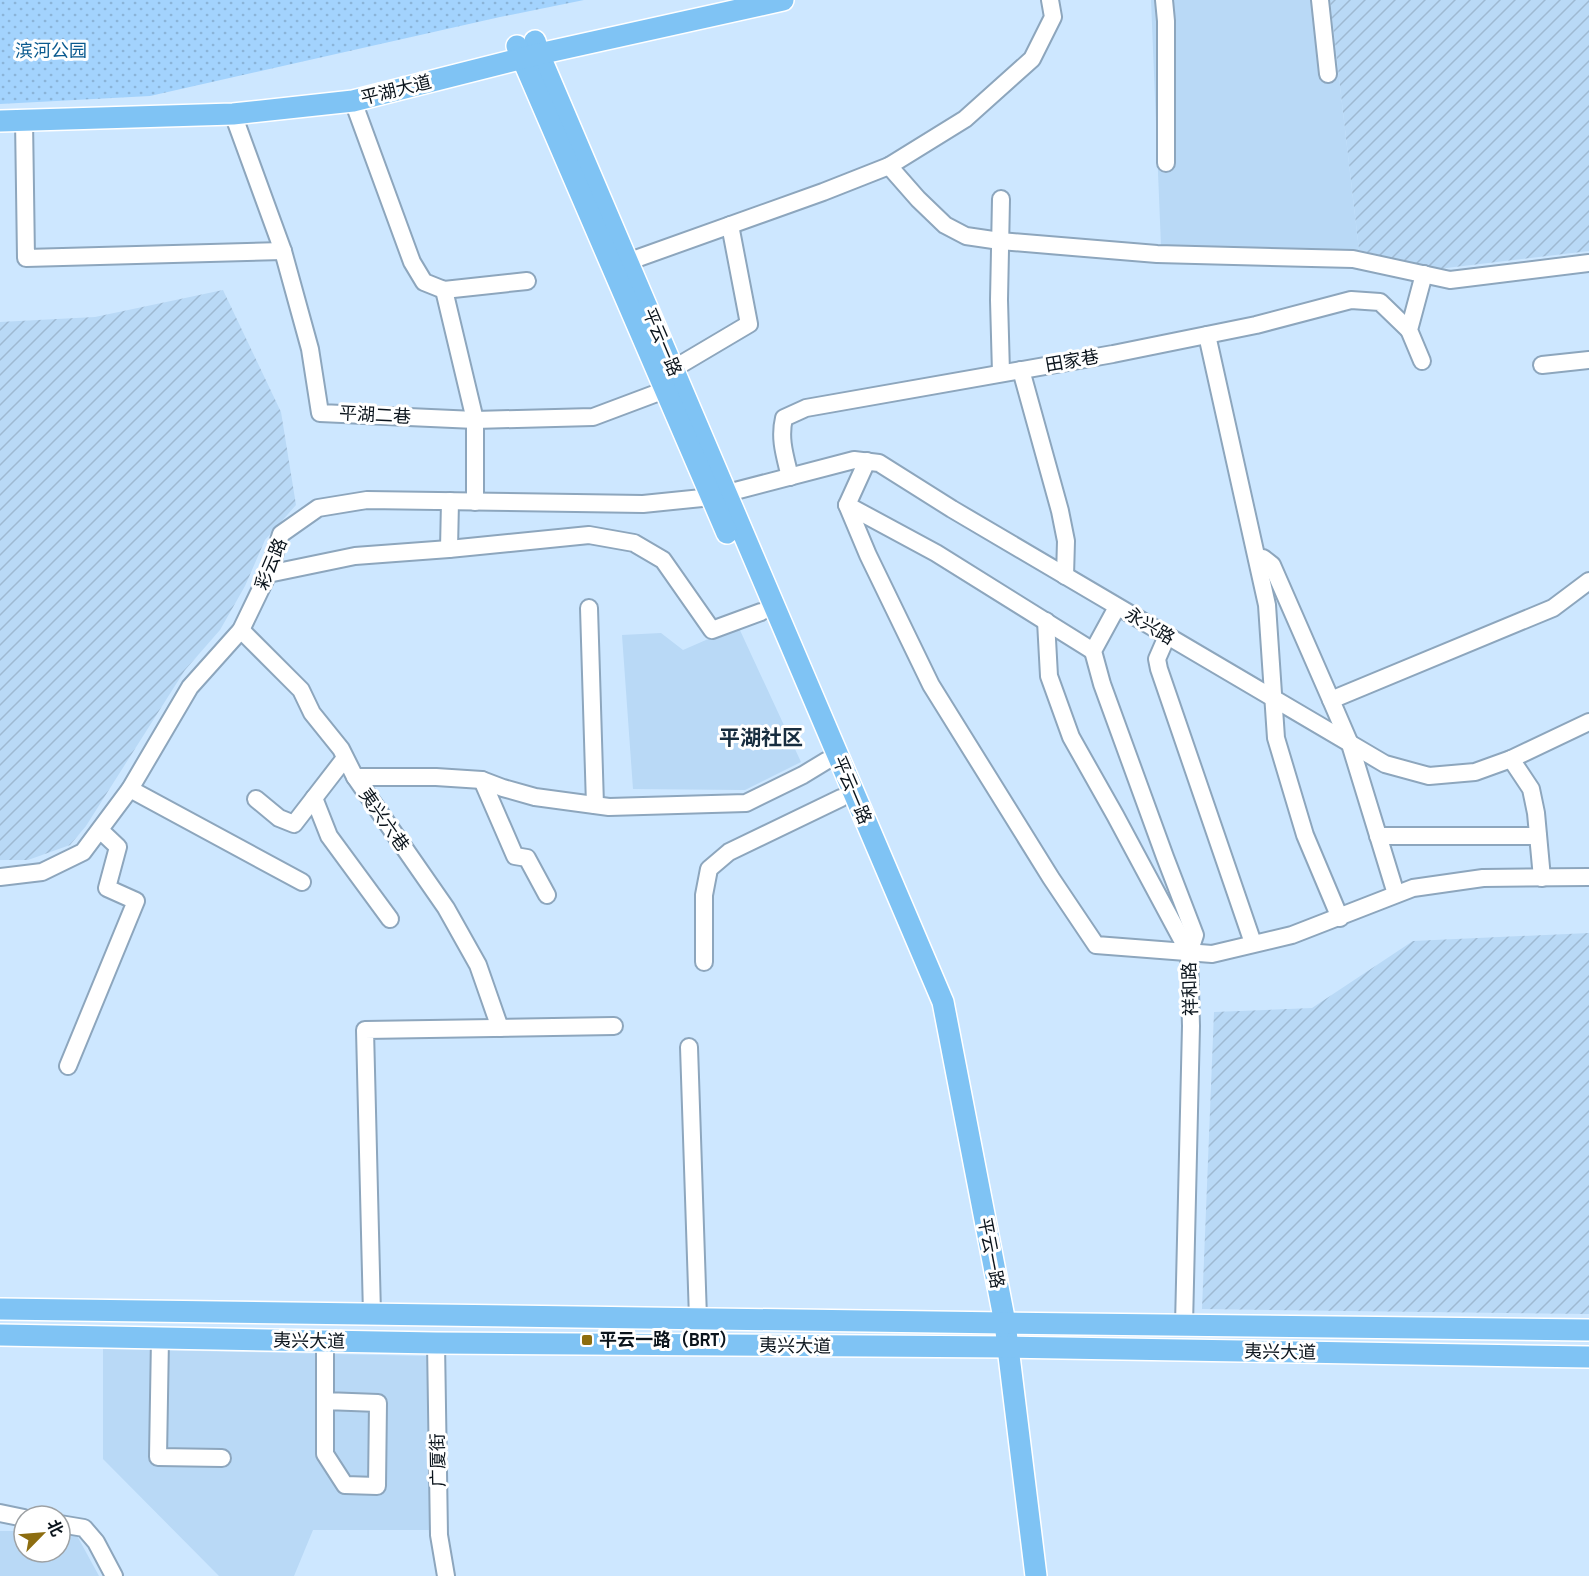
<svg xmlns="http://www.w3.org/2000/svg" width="1589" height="1576" viewBox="0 0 1589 1576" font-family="'Archivo Narrow','Noto Sans SC',sans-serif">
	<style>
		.built { fill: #b9d9f6 }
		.industrial { fill: url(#industrial-furrows) }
		.green { fill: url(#green-dots) }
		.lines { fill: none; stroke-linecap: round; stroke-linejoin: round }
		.minor-casing { stroke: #8da6bd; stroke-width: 20 }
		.major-casing { stroke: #fff; stroke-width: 24 }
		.minor { stroke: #fff; stroke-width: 16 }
		.major { stroke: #7fc3f4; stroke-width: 21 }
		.poi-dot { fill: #8d6d10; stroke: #fff; stroke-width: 2 }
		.labels { text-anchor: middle; stroke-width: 6; stroke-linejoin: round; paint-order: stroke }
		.park-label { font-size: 18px; fill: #0a5a8f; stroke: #fff }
		.street-label { font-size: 18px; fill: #0b141c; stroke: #fff }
		.poi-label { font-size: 18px; font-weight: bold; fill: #0b141c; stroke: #fff; text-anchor: start }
		.quarter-label { font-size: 21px; font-weight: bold; fill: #182d3f; stroke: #fff }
	</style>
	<defs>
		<pattern id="industrial-furrows" width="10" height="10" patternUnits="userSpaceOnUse" patternTransform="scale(1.5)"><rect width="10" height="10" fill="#b9d9f6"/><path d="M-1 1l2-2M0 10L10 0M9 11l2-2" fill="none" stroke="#9eb9d2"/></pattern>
		<pattern id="green-dots" width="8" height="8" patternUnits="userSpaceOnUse" patternTransform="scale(1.5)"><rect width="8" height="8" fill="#a3d3fd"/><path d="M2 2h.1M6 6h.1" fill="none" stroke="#8bb4d8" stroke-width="1.8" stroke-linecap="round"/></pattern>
	</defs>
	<rect width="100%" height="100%" fill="#cde7ff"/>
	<g class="built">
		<polygon points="1151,0 1330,0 1359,250 1161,246"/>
		<polygon points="738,626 801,762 745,790 633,789 622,635 661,633 683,650"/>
		<polygon points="103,1349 427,1356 431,1530 313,1530 294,1576 219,1576 103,1459"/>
		<polygon points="0,1531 24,1531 24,1552 60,1552 60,1532 75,1532 99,1576 0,1576"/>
	</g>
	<g class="industrial">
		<polygon points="1330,0 1589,0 1589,251 1438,269 1359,250"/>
		<polygon points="223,290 281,412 296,505 265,540 245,586 220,630 185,670 86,826 70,845 28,860 0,860 0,322 95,317"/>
		<polygon points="1589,933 1589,1314 1202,1309 1214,1012 1312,1008 1413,941"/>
	</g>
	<polygon class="green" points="0,0 584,0 500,17 150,96 0,104"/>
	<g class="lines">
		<g class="minor-casing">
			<g id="minor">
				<polyline points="1164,0 1166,21 1166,163"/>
				<polyline points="1320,0 1328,74"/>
				<polyline points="353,101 412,262 424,282 444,290 527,281"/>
				<polyline points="233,114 283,251 310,349 320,413 475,420 593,417 665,390"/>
				<polyline points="24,120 26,258 283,251"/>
				<polyline points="889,166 918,199 945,225 966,236 1000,241 1157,254 1353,259 1450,280 1589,263"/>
				<polyline points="627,262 823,192 889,166 965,119 1032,59 1053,17 1050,0"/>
				<polyline points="444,290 475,420 475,502"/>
				<polyline points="1207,335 1267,605 1276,738 1305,835 1340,918"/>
				<polyline points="1422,361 1409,330 1424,274"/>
				<polyline points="1542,365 1589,360"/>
				<polyline points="673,369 749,324 730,225"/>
				<polyline points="1021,370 1060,511 1066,541 1065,576"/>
				<polyline points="1001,373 999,300 1001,199"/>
				<polyline points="867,461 847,505 868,555 931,685 1051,878 1096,945 1212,954 1292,935 1413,888 1483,878 1589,877"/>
				<path d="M790 477C785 456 779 439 784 418L806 408 1113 354 1256 325 1351 300 1380 302 1409 330"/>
				<polyline points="847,505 936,553 1093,651"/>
				<polyline points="449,549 450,501"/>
				<polyline points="1257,558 1263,558 1272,565 1331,700"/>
				<polyline points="268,574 355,556 449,549 589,535 634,543 663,560 712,630 761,612"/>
				<polyline points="1117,607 1093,651 1102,684 1165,857 1195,935 1189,953 1191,1026 1184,1325"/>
				<polyline points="589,608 595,805"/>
				<polyline points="1046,621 1049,676 1071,737 1115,815 1189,953"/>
				<polyline points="241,630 301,690 312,713 341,749 355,777 446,908 478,965 500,1028"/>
				<polyline points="1167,636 1157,659 1159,669 1253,943"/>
				<polyline points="1511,759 1531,789 1536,813 1542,878"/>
				<polyline points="355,777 436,777 482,780 503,788 535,797 609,807 746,803 803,775 826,761"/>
				<polyline points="482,780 515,856 527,858 547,895"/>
				<polyline points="130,789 302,882"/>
				<polyline points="314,798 329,836 390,919"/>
				<polyline points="256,799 279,818 294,824 345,758"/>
				<polyline points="1378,836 1538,836"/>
				<polyline points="0,877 42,872 83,852 130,789 190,687 241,630 268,574 281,534 318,508 367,500 643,504 712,497 854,460 879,463 952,509 1385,764 1429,776 1475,772 1511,759 1589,722"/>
				<polyline points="1396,894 1350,744 1331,700 1553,608 1589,581"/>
				<polyline points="704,962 704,895 709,869 729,852 841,798"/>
				<polyline points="689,1047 698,1318"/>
				<polyline points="68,1066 136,901 107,888 118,847 100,830"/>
				<polyline points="372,1314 365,1030 614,1026"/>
				<polyline points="160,1338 158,1457 222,1458"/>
				<polyline points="436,1343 439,1535 446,1576"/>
				<polyline points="325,1401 378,1403 377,1486 345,1485 325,1454 325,1341"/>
				<polyline points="0,1513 24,1518"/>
				<polyline points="60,1524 84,1528 96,1542 114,1576"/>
			</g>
		</g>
		<g class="major-casing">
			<g id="major">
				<polyline points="535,41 539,54 943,1002 1005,1323 1036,1576"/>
				<polyline points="517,46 727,533"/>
				<polyline points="0,121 233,114 353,101 539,54 783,0"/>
				<polyline points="0,1309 1005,1323 1589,1330"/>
				<polyline points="0,1335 436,1343 1008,1347 1589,1357"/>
			</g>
		</g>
		<use href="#minor" class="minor"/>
		<use href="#major" class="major"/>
	</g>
	<rect class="poi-dot" x="581" y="1334" width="12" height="12" rx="3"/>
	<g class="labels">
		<g class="park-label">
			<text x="51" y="57">滨河公园</text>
		</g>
		<g class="street-label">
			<text transform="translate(396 90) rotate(-14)" y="6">平湖大道</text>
			<text transform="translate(662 342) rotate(67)" y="6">平云一路</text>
			<text transform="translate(1072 361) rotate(-10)" y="6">田家巷</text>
			<text transform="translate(375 415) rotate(3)" y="6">平湖二巷</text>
			<text transform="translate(271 564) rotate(-67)" y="6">彩云路</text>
			<text transform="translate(1150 626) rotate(31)" y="6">永兴路</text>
			<text transform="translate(852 790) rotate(67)" y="6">平云一路</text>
			<text transform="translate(384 820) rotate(55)" y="6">夷兴六巷</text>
			<text transform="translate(1190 989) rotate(-92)" y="6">祥和路</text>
			<text transform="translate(991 1253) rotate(79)" y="6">平云一路</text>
			<text transform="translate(309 1341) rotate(1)" y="6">夷兴大道</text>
			<text transform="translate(795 1346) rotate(1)" y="6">夷兴大道</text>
			<text transform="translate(1280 1352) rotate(1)" y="6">夷兴大道</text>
			<text transform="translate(438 1460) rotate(-91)" y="6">广厦街</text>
		</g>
		<g class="poi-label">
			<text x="599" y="1346">平云一路（BRT）</text>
		</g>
		<g class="quarter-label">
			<text x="761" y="745">平湖社区</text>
		</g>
	</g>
	<g transform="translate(42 1534) rotate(65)"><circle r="28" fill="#ffffff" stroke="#9da1a4" stroke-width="1.5"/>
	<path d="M0-4.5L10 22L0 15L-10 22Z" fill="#8d6d10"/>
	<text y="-9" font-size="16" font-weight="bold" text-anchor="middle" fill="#0b141c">北</text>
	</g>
</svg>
